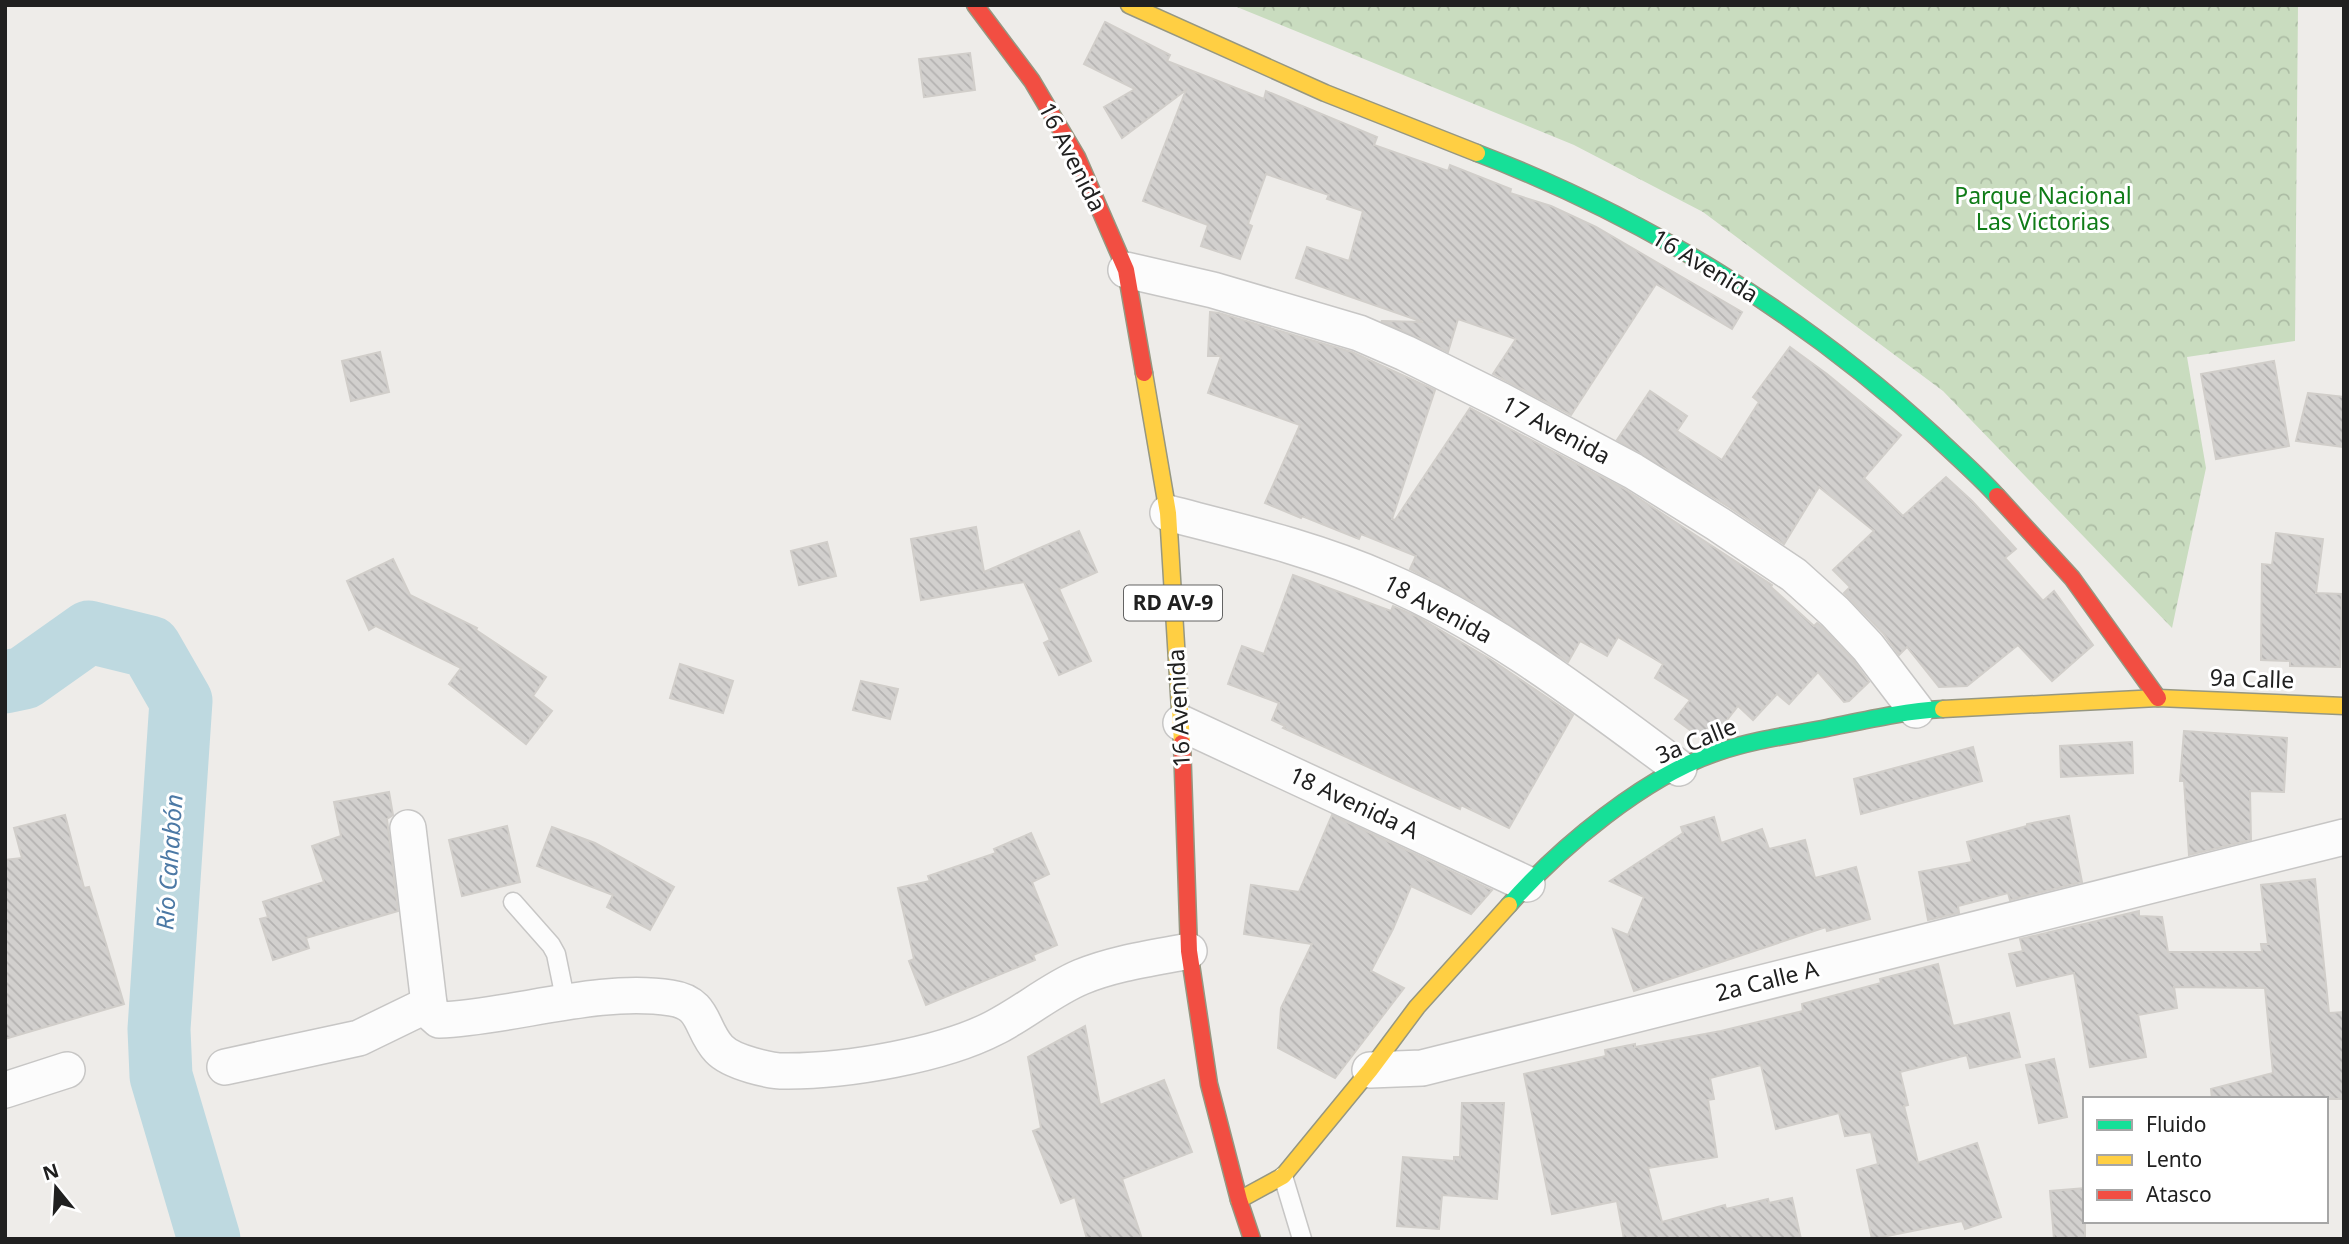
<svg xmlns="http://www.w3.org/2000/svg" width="2349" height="1244" viewBox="0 0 2349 1244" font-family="'Noto Sans',sans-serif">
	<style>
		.forest { fill: url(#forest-crowns) }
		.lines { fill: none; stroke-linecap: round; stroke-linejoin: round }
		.river { stroke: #bed9e0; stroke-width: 63 }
		.building { fill: url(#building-back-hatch); stroke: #d1ceca; stroke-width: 2 }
		.lane-casing { stroke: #c7c6c5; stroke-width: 21 }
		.street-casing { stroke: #c7c6c5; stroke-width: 38 }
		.fast-casing { stroke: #969781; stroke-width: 19 }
		.slow-casing { stroke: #969781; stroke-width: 19 }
		.jam-casing { stroke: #969781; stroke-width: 19 }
		.lane { stroke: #fcfcfc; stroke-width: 18 }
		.street { stroke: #fcfcfc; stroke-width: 35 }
		.fast { stroke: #16e098; stroke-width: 16 }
		.slow { stroke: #ffcf43; stroke-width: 16 }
		.jam { stroke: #f24e42; stroke-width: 16 }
		.labels { text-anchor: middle; stroke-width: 6; stroke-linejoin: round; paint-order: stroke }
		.shield { fill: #fff; stroke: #636363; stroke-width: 2 }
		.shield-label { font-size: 21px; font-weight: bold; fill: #202020 }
		.street-label { font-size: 23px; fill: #202020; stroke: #fff }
		.park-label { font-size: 23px; fill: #107c18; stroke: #fff }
		.water-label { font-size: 24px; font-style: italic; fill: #4c79a5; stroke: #fff }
	</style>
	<defs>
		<pattern id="forest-crowns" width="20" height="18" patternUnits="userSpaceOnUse" patternTransform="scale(1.75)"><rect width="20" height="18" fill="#c9dcbf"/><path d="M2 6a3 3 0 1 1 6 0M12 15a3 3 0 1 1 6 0" fill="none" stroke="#acbca4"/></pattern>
		<pattern id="building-back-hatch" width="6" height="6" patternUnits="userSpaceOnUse" patternTransform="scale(1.75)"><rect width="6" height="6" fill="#d2d0ce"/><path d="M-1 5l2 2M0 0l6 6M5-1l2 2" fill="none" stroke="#b4b2b1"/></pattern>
	</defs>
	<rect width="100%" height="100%" fill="#eeece9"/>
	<polygon class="forest" points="1232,5 2298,5 2295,341 2187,357 2206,468 2172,628 1943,391 1703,212 1574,145"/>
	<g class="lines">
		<polyline class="river" points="5,682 24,678 89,632 150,647 181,701 159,1029 161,1076 209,1239"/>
	</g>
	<g class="building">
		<polygon points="1105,22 1170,55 1167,61 1264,99 1266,91 1377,137 1374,145 1448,171 1450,165 1511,189 1510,193 1551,206 1596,227 1742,312 1732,329 1656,284 1571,415 1493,374 1516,339 1458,319 1448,352 1381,321 1423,322 1296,278 1307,247 1349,261 1363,211 1327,199 1329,195 1266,174 1248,224 1252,226 1240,259 1201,246 1208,225 1143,201 1186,90 1122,138 1104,107 1135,89 1084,64"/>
		<polygon points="970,53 975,90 924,97 919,59"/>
		<polygon points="1210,312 1219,313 1352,352 1435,390 1392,519 1395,520 1470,408 1623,488 1772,585 1771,587 1814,626 1817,623 1821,626 1853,660 1869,682 1849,701 1844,702 1818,672 1789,704 1777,694 1753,720 1738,706 1720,729 1698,736 1675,719 1690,700 1655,678 1663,664 1618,637 1607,656 1580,641 1568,662 1473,602 1410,569 1416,556 1361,534 1359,539 1302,516 1301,518 1265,503 1300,425 1208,393 1221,356 1208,356"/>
		<polygon points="1790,347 1827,374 1901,435 1864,478 1903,516 1946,477 1972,501 2016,549 2005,558 2043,601 2054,591 2093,645 2052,681 2018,645 1967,686 1939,687 1907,647 1899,655 1883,633 1844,593 1850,587 1833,570 1874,531 1819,487 1784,544 1729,507 1617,440 1650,391 1687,416 1677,431 1722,460 1759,402 1753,397"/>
		<polygon points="380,352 389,392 351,401 342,361"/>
		<polygon points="2274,361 2289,446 2216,459 2201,374"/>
		<polygon points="2308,393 2344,397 2344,447 2296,441"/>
		<polygon points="976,527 984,572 1079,531 1097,572 1059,589 1091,661 1059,675 1044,643 1050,640 1024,582 921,600 911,539"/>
		<polygon points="2276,533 2323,539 2316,593 2342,594 2340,667 2290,666 2290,661 2261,660 2262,564 2272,565"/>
		<polygon points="827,542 836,576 799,585 791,551"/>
		<polygon points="393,559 410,595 477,628 476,630 546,677 533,696 552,711 526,744 449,684 461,668 376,626 369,630 347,581"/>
		<polygon points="1293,575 1391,611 1393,606 1416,616 1490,659 1573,715 1509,828 1461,805 1460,809 1416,789 1283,728 1285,726 1272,720 1279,703 1228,684 1242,646 1264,654"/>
		<polygon points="680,664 733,681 723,713 670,698"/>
		<polygon points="861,681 898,689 890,719 853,710"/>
		<polygon points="2184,731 2287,738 2284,792 2250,791 2251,840 2189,855 2184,781 2180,781"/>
		<polygon points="2132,742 2133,773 2061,777 2060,746"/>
		<polygon points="1973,747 1982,781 1861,814 1854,779"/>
		<polygon points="389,792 393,815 387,819 398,911 306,938 309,948 273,960 260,919 268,917 263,902 324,882 312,846 341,836 334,802"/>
		<polygon points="65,815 84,888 89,887 124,1004 5,1039 5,860 22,858 14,828"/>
		<polygon points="1332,815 1492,890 1471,914 1411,886 1393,929 1371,971 1404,988 1335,1078 1278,1048 1281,1008 1312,944 1244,934 1251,885 1299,892"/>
		<polygon points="2069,816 2082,882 2010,900 2008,893 1958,906 1959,913 1928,920 1919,872 1972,862 1967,842 2027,826 2027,824"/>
		<polygon points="1714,817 1721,843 1762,829 1769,849 1805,840 1815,878 1856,867 1870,919 1827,931 1826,927 1634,991 1613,929 1628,935 1644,897 1610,881 1683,833 1681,827"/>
		<polygon points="507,826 520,882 462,896 449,840"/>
		<polygon points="552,827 595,843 674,887 650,930 607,907 613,895 537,866"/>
		<polygon points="1031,833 1049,874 1032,882 1057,945 1033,955 1035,960 926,1005 909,961 914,959 898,888 930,881 928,876 996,853 994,849"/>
		<polygon points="2315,879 2329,1013 2344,1012 2344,1099 2212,1099 2211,1089 2273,1073 2265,988 2174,987 2177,1008 2138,1015 2146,1057 2090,1067 2074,973 2017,986 2009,954 2023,951 2020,939 2139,911 2139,916 2162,917 2168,952 2262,952 2261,944 2268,944 2261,885"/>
		<polygon points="1938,964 1953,1026 2009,1013 2020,1057 1970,1068 1967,1055 1900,1072 1908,1105 1904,1106 1918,1163 1977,1143 2001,1217 1965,1229 1962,1221 1872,1239 1857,1170 1878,1164 1871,1132 1845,1136 1839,1113 1776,1129 1761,1065 1710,1078 1714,1099 1708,1100 1717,1157 1648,1168 1662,1222 1725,1205 1726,1209 1768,1199 1769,1203 1792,1198 1801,1239 1624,1239 1617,1201 1552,1214 1524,1074 1606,1056 1605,1050 1635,1044 1635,1047 1721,1031 1803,1011 1802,1004 1881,983 1880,979"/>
		<polygon points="1085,1026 1100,1105 1164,1080 1192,1152 1122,1179 1142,1239 1087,1239 1075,1197 1061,1203 1033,1131 1041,1128 1028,1057"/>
		<polygon points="2054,1059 2067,1117 2039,1123 2026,1065"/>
		<polygon points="1462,1103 1504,1103 1497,1199 1442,1195 1439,1229 1397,1226 1403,1157 1454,1161 1454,1157 1460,1157"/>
		<polygon points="2085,1188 2085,1239 2054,1239 2050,1191"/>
	</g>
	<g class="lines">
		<g class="lane-casing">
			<g id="lane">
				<polyline points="513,902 551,945 556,954 566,1003"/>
				<polyline points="1283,1176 1302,1239"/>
			</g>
		</g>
		<g class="street-casing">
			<g id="street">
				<polyline points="1126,270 1213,290 1359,333 1405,353 1500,400 1633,471 1718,524 1794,575 1835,612 1868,647 1916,710"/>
				<path d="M1168 513C1241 532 1315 549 1385 580 1492 626 1586 699 1679 768"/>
				<polyline points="1181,723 1527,884"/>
				<path d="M408 828 429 1004 430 1012 439 1020C513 1017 597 987 671 998 706 1003 700 1029 719 1049 731 1062 771 1072 788 1071 847 1071 942 1055 994 1028 1024 1013 1050 990 1081 977 1115 963 1153 958 1189 951"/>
				<polyline points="225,1067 359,1038 429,1004"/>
				<polyline points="1370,1070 1422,1068 2344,837"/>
				<polyline points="5,1090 67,1070"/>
			</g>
		</g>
		<g class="fast-casing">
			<g id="fast">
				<path d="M1477 153C1646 218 1803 314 1936 437 1956 456 1978 475 1997 496"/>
				<path d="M1509 905C1559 848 1645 776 1718 752 1753 740 1791 735 1827 728 1866 720 1904 711 1943 709"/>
			</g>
		</g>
		<g class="slow-casing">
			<g id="slow">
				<polyline points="1129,5 1325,93 1477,153"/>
				<polyline points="1144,373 1168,513 1182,743"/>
				<polyline points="1943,709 2158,698 2344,706"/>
				<polyline points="1239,1200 1283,1176 1370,1070 1417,1007 1509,905"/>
			</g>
		</g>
		<g class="jam-casing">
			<g id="jam">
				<polyline points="975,5 1032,81 1077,157 1126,270 1144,373"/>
				<polyline points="1997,496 2072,578 2158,698"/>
				<polyline points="1182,743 1189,951 1209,1084 1239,1200 1252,1239"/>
			</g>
		</g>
		<use href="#lane" class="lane"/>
		<use href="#street" class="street"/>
		<use href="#fast" class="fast"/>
		<use href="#slow" class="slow"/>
		<use href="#jam" class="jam"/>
	</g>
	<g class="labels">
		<rect class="shield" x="1124" y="585.5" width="98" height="35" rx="5"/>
		<g class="shield-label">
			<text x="1173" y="610">RD AV-9</text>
		</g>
		<g class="street-label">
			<text transform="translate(1072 157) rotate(63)" y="8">16 Avenida</text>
			<text transform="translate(1705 266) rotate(31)" y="8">16 Avenida</text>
			<text transform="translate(1556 430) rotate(28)" y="8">17 Avenida</text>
			<text transform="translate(1438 609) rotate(28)" y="8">18 Avenida</text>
			<text transform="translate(2252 679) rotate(2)" y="8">9a Calle</text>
			<text transform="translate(1179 708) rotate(-93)" y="8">16 Avenida</text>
			<text transform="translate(1696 741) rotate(-22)" y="8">3a Calle</text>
			<text transform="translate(1354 803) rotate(25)" y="8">18 Avenida A</text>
			<text transform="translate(1767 981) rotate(-14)" y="8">2a Calle A</text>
		</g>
		<g class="park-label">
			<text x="2043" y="204">Parque Nacional<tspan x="2043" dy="26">Las Victorias</tspan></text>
		</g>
		<g class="water-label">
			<text transform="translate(170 862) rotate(-86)" y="8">Río Cahabón</text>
		</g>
	</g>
	<rect width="2349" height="1244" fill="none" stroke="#202020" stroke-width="14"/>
	<rect x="2083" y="1097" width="245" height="126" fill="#ffffff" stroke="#a6a6a6" stroke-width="2"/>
	<rect x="2097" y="1120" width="35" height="10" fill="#16e098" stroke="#a6a6a6" stroke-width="2"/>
	<text x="2146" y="1132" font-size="21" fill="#202020">Fluido</text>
	<rect x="2097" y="1155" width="35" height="10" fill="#ffcf43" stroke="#a6a6a6" stroke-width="2"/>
	<text x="2146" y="1167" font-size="21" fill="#202020">Lento</text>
	<rect x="2097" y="1190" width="35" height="10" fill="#f24e42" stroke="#a6a6a6" stroke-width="2"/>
	<text x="2146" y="1202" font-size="21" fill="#202020">Atasco</text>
	<g transform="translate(56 1188) rotate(342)" stroke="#ffffff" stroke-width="5" paint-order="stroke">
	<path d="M0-5L12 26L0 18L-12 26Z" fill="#202020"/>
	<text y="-10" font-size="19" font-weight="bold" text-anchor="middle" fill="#202020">N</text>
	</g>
</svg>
